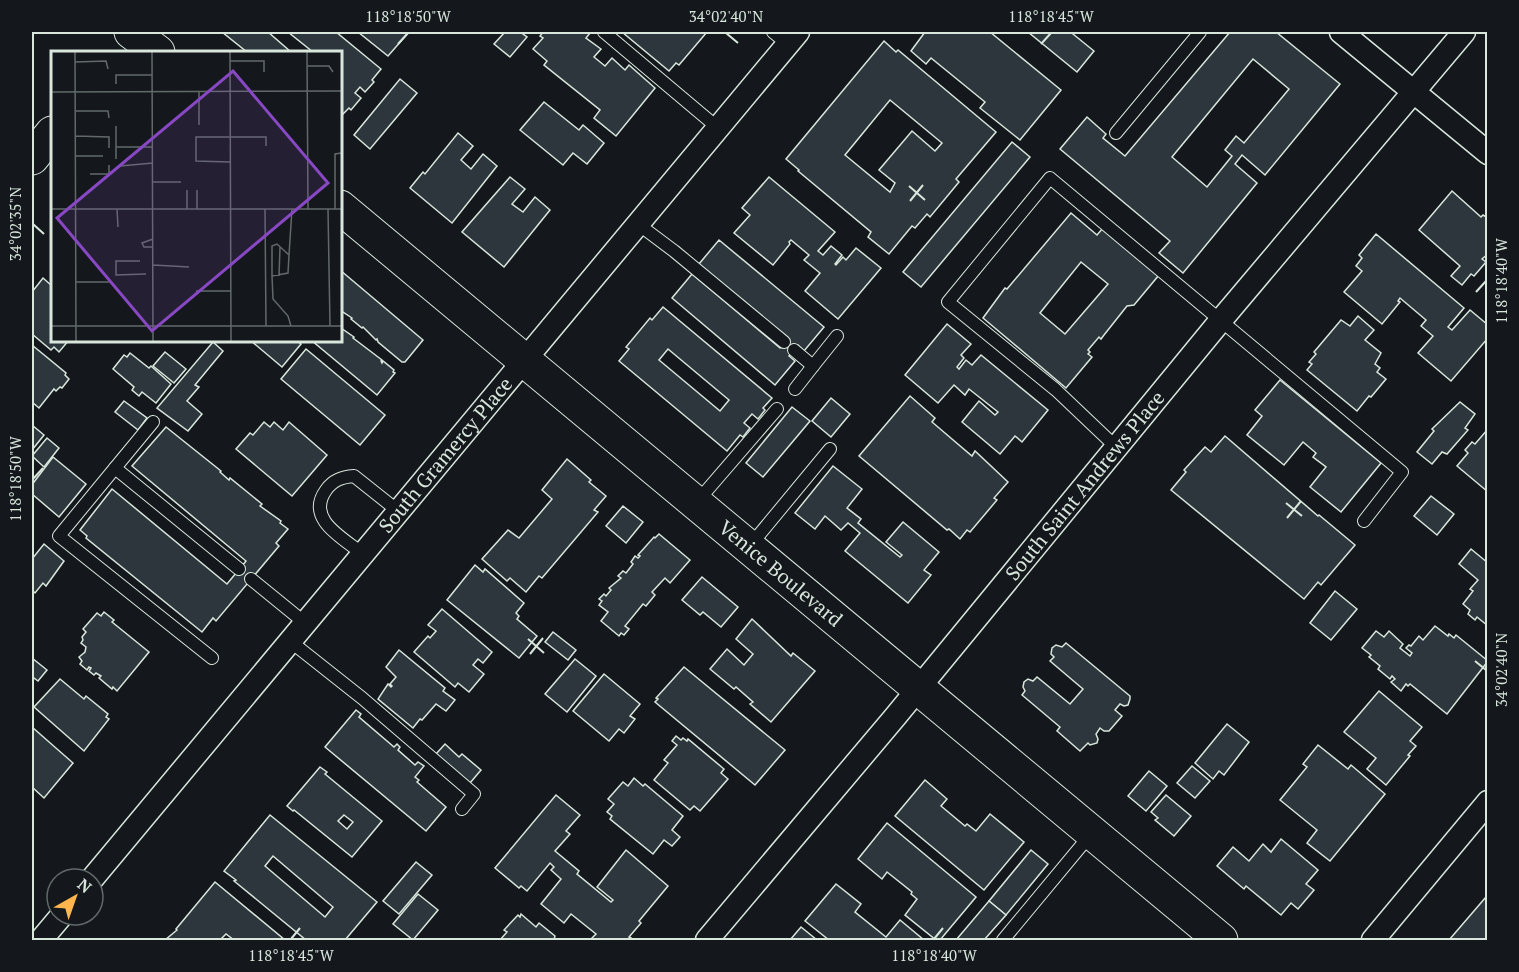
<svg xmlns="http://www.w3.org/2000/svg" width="1519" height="972" viewBox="0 0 1519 972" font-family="'PT Serif',serif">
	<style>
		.building { fill: #2c363c; stroke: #d8e6dc; stroke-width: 1.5; fill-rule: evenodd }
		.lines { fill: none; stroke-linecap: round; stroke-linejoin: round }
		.lane-casing { stroke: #d8e6dc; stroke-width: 14 }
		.street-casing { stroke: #d8e6dc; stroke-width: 25 }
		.secondary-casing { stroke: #d8e6dc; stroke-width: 35 }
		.lane { stroke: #14181c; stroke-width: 12 }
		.street { stroke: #14181c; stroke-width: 22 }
		.secondary { stroke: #14181c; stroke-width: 33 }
		.ticks { fill: none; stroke: #d8e6dc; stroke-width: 2 }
		.labels { text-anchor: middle; stroke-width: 4.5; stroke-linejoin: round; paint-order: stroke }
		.street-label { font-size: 20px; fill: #d8e6dc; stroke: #14181c }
		.inset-road { fill: none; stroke: #626a69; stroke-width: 1.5 }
		.view { fill: #8948c3; fill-opacity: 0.15; stroke: #8948c3; stroke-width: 3 }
		.inset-edge { fill: none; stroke: #d8e6dc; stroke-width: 3 }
		.neatline { fill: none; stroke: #d8e6dc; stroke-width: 2 }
		.ticks-label { font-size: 15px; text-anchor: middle; fill: #d8e6dc }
	</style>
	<rect width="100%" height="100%" fill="#14181c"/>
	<g class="building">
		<polygon points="222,32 268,32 291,52 247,52"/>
		<polygon points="288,32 336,32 381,69 372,80 374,82 365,92 360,87 355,93 361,98 351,110 349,108 340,117 340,52 313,52"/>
		<polygon points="358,32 409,32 388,56"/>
		<polygon points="505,32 520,32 527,37 510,57 494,44"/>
		<polygon points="543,32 588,32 590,33 586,38 601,49 594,57 605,66 612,58 625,70 629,65 655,88 616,136 594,118 600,110 544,65 547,61 533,49 543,38 540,36"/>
		<polygon points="622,32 707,32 679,65 676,63 669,71"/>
		<polygon points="925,32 990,32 1061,90 1020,140 980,108 985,102 931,58 926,64 911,51"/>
		<polygon points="1028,32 1075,32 1073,34 1094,51 1077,72"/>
		<path d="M1230 32H1276L1340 84 1265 175 1242 155 1235 164 1257 183 1183 273 1159 253 1170 241 1060 149 1087 117 1106 134 1103 138 1125 156ZM1253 59 1289 89 1244 143 1236 136 1225 150 1232 156 1207 187 1172 157Z"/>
		<path d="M884 41 896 52 898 50 996 132 956 179 959 182 930 217 927 214 915 228 912 226 889 254 868 237 871 232 798 171 799 170 786 159ZM890 100 942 143 935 151 912 131 879 170 895 183 890 192 845 155Z"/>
		<polygon points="400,79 417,93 370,149 354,135"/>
		<polygon points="544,102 579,130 583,125 604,143 587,164 573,153 563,165 520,130"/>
		<polygon points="458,133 473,146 461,160 471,169 483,154 497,166 452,223 410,188 423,172 425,174"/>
		<polygon points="1012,142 1030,157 921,287 903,272"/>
		<polygon points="510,177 525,189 512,204 523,212 535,197 550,210 504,267 462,232"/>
		<polygon points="769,177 835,232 818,251 823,255 831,246 842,255 835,264 836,265 843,257 846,260 856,248 881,268 838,319 805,291 820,273 804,260 809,255 791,240 789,242 790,244 773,265 734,233 750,215 742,208"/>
		<polygon points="1452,191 1481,217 1483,215 1488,218 1488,254 1482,259 1486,262 1474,276 1471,274 1462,285 1451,276 1460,266 1419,230"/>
		<path d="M1071 213 1097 235 1103 228 1159 275 1134 305 1127 306 1104 335 1101 339 1099 337 1088 350 1090 352 1088 354 1092 357 1066 388 983 318 1005 288 1007 289ZM1081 262 1108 284 1065 334 1040 313Z"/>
		<polygon points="1376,234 1464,308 1448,327 1452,330 1470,310 1488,325 1488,338 1451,381 1418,353 1433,336 1421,326 1426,320 1400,298 1398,301 1400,302 1382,324 1344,292 1362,271 1356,266 1362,258 1359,255"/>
		<polygon points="719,240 824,327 804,351 798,345 789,356 795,361 775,385 672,298 692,274 780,348 788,338 699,264"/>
		<polygon points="340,270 423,340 405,362 402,362 378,342 377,339 376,340 363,327 362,328 351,319 352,318 340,310"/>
		<polygon points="43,278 52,286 52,340 69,340 59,352 54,347 51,350 32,334 32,292"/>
		<path d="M663 307 772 398 763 408 765 410 758 419 752 414 744 423 750 428 743 437 740 435 727 451 619 361 629 349 626 347 650 318 652 320ZM668 349 729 400 720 411 659 360Z"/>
		<polygon points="1358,316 1374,330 1365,340 1381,353 1375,364 1380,368 1377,372 1386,379 1371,397 1369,396 1357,411 1307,370 1312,364 1309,362 1316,354 1314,352 1341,320 1350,326"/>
		<polygon points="947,324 971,344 961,355 964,358 957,367 959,369 966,360 972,365 981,355 1048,410 1022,442 1015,436 1000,454 962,422 979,401 995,415 998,412 969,389 965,395 954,385 938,403 905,375"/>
		<polygon points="340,325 341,328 354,337 353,338 382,360 381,361 382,363 383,361 394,370 393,372 395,373 377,395 311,340 340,340"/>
		<polygon points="250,340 296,340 301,344 282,367"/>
		<polygon points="213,342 223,351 195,385 199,387 187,401 202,414 188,431 157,408"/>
		<polygon points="32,345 66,373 65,375 69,379 62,388 60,387 56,391 54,389 39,408 32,402"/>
		<polygon points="306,349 385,415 360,445 281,379"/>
		<polygon points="165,352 186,369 174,383 153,366"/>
		<polygon points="130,353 149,368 151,366 171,384 156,403 142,392 139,396 132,390 134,387 113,369 124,355 127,357"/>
		<polygon points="1280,380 1381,463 1341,512 1310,487 1326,467 1313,457 1316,453 1303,442 1284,465 1247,435 1262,416 1255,410"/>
		<polygon points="910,396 935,418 932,422 972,456 975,451 1008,482 994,498 997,500 970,532 967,530 960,539 949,529 947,530 859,456"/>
		<polygon points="831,398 850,414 831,437 812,421"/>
		<polygon points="124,401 147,418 138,430 115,412"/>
		<polygon points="1460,402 1475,414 1465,428 1468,430 1447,454 1442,452 1432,464 1417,452 1434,431 1432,429"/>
		<polygon points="792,407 810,421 763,477 746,463"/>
		<polygon points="264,422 270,427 274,422 283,430 289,422 327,455 292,496 236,449 250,433 253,435"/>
		<polygon points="32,425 44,435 32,450"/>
		<polygon points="166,427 221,471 220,472 229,480 230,478 262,504 260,506 281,521 280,523 288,529 276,543 279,546 216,621 213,618 202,632 86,538 87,536 80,530 112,489 227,584 246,561 132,466"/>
		<polygon points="1487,430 1488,431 1488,492 1457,466 1468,453 1465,450 1472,442 1475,444"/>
		<polygon points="1225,436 1318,516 1319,515 1355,545 1321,585 1318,582 1304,599 1171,490 1186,472 1184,470 1205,447 1211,452"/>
		<polygon points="47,438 59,448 44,467 32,456"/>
		<polygon points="53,457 86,484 59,517 32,494 32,480 34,482"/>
		<polygon points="567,459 591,480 589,482 606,496 594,510 598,512 542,578 539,576 526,592 510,578 507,581 482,559 508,530 519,538 552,499 542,490"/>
		<polygon points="833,466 862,489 847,508 861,519 858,523 900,557 902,555 886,542 903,522 939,552 924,570 931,575 908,603 845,551 860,533 848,523 841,530 825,516 815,529 795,513"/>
		<polygon points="1431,496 1454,514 1437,535 1414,516"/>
		<polygon points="623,506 643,522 626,543 606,526"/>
		<polygon points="659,534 690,560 670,583 665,578 652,592 655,595 646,606 643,604 625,626 629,629 624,635 621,633 619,636 601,621 608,612 599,605 602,601 599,599 604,594 606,596 611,590 609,588 621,578 618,576 623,571 626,573 633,564 631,562 635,556 638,558 640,556 638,555 654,537 655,538"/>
		<polygon points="44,544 64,561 46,586 43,583 35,593 32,590 32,559"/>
		<polygon points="1471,549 1488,563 1488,626 1477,617 1475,620 1468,614 1470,610 1463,604 1473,591 1470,589 1478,580 1459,564"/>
		<polygon points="475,565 483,572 485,569 524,603 516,613 519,616 517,619 537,636 519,658 447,600"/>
		<polygon points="702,577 738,607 721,627 703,612 700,615 682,600"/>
		<polygon points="1335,591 1357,609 1331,640 1310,623"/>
		<polygon points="442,609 492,652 483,663 478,659 473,665 484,674 469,692 458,683 455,687 414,652 428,636 430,638 436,631 428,625"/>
		<polygon points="104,612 114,620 112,622 149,652 117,691 113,687 112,689 99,678 101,676 96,673 94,675 89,671 91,668 89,667 87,670 80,664 82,661 79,657 85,652 86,647 81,643 83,640 82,637 86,632 83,629 97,613 101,616"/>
		<polygon points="752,619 791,656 793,653 815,671 771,722 750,704 753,702 736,687 734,689 710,669 727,649 744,665 753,654 736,639"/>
		<polygon points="1435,626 1448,636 1449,634 1454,638 1456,635 1488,661 1447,714 1410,684 1408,686 1406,684 1401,691 1391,682 1395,679 1392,676 1390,679 1378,669 1380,666 1369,657 1371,655 1362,648 1376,631 1384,637 1389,631 1403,644 1400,648 1410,656 1412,653 1406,648 1409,645 1411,646 1419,636 1423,640"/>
		<polygon points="553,632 576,650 568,660 545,642"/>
		<polygon points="1066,643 1130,696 1130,699 1128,705 1124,706 1120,704 1115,710 1122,716 1109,731 1104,731 1100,728 1096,734 1098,739 1097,743 1090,745 1088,743 1080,751 1057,731 1060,727 1022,695 1025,691 1023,687 1024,682 1028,679 1033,681 1037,677 1070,704 1083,689 1050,661 1054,657 1051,654 1052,648 1056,645 1062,647"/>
		<polygon points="399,650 445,688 443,691 455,700 446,711 436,704 422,720 420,719 413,728 378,699 388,684 391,687 392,686 390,684 396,677 386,667"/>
		<polygon points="32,658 47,670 38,681 34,678 32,681"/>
		<polygon points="575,659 596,676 567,712 545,694"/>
		<polygon points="684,667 785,750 755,785 655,702 658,699 656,698"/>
		<polygon points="604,674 640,704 630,716 635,719 624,733 619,729 609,741 573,711"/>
		<polygon points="60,679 84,699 86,696 108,714 106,717 109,719 84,751 34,707"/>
		<polygon points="1379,691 1422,727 1410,741 1416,746 1408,755 1410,756 1386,785 1367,769 1376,758 1344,732"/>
		<polygon points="356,710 361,714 359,717 394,747 397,744 400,747 398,750 415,765 418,762 424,766 415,777 419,780 417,782 446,807 426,831 325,747"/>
		<polygon points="1227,724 1249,742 1224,775 1219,771 1213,779 1195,763"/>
		<polygon points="32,727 73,763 44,798 32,787"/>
		<polygon points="676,736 681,740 683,738 687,741 688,739 724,769 721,773 728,779 700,811 694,806 690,810 654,780 668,763 664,760 677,745 672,741"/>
		<polygon points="445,744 459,757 462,754 481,770 470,783 436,754"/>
		<polygon points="1318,745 1348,769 1351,765 1385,794 1330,861 1307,843 1317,830 1280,800 1307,767 1303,764"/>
		<polygon points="1192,766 1210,781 1195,798 1177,783"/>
		<path d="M320 767 327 772 325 774 382 821 352 857 294 810 293 811 287 806ZM344 815 353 822 347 829 338 821Z"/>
		<polygon points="1149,771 1167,786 1146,811 1128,796"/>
		<polygon points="634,778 643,786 645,784 683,816 672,830 680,837 672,846 664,840 653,854 610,819 612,816 607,812 614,804 608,799 623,782 628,786"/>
		<polygon points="925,780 947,799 941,806 965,826 967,824 976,831 990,814 1024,842 984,890 895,816"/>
		<polygon points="556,795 580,815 566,831 570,834 555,851 579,871 577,874 611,902 613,900 597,887 626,850 668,886 639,921 641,923 629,937 631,938 629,940 590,940 596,934 571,914 564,923 541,904 561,879 551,870 554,867 550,863 527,891 521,886 519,888 495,868"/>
		<polygon points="1166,795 1191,816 1174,836 1155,820 1158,818 1151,812"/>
		<path d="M270 815 377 902 345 940H306L234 881 236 880 224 871ZM273 856 333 907 325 917 265 866Z"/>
		<polygon points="887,823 976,897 940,940 936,940 905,915 917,899 911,894 912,892 887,872 882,879 858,859"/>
		<polygon points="1281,839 1318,870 1306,884 1314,890 1298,909 1291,903 1281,915 1246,886 1244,889 1217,866 1233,847 1249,861 1263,844 1271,852"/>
		<polygon points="1031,850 1048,864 1006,915 989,901"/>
		<polygon points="416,862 432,875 399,914 383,901"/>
		<polygon points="215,882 285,940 234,940 226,934 220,940 165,940 177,930 176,929"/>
		<polygon points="836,884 861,904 855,912 886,937 900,920 924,940 829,940 805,921"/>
		<polygon points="418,894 438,910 413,940 393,924"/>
		<polygon points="1486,897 1488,898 1488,940 1449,940"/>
		<polygon points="989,901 1006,915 984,940 956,940"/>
		<polygon points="521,914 536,927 539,923 555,936 554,940 500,940 507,932 504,930 518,915 520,917"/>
		<polygon points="801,927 817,940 790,940"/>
	</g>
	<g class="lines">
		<g class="lane-casing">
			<g id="lane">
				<polyline points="604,32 718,128"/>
				<polyline points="773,32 788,44"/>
				<polyline points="1116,133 1200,32"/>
				<polyline points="638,224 674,251 784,342"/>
				<polyline points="794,350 813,366 837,336"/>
				<polyline points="795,389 813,366"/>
				<polyline points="1116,447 1056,390 948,302 1050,178 1402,472 1364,521"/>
				<polyline points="115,468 153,422"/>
				<polyline points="696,503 777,409"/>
				<polyline points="749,547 830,449"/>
				<path d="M363 554C343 538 305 519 326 490 333 480 342 477 354 476L398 511"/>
				<polyline points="251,579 305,623"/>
				<polyline points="290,641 362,698 474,794 462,809"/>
				<polyline points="212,658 59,536 115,468 239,569"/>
				<polyline points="1003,940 1091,834"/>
			</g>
		</g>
		<g class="street-casing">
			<g id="street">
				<polyline points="1341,32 1488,153"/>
				<path id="s1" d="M92 879 798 32"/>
				<polyline points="41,940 62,915"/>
				<path id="s2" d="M707 940 895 717 1221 320 1464 32"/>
				<polyline points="1373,940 1488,802"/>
			</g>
		</g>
		<g class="secondary-casing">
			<g id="secondary">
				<polyline points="131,32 158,52"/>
				<polyline points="32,158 52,133"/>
				<path id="s3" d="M340 207 1221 940"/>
			</g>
		</g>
		<use href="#lane" class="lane"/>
		<use href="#street" class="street"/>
		<use href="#secondary" class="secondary"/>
	</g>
	<path class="ticks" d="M726 33 738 43M398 44 408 33M1041 44 1051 33M909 186 925 200M910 201 923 185M33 224 44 234M1476 292 1486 281M33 479 43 468M1286 503 1302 516M1287 518 1301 501M528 639 544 653M530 654 543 638M1475 661 1486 670M291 939 300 928M934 939 943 928"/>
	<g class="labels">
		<g class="street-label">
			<text dy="7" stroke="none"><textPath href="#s1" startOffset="552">South Gramercy Place</textPath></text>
			<text dy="7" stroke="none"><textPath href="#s2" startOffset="591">South Saint Andrews Place</textPath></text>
			<text dy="7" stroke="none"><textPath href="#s3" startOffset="573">Venice Boulevard</textPath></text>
		</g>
	</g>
	<g transform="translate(51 51)">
		<rect width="291" height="291" fill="#14181c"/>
		<path class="inset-road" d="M24 1 25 290M101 1 102 290M179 1 180 290M256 1 257 158M179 10H213V21M24 11 55 10 57 18M256 15H278L282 21M65 33V24H101M0 41 291 40M148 41V74M25 60H57L58 67M65 75V108M25 85 58 86V97M65 96H102M25 105H52M179 111 145 110V86H215V95M69 115 102 112M39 123H58V114M102 131H130M146 139V158M0 158H291M66 158 67 176M136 158V139M214 158 215 275M277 158 279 275M284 158V103L291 102M102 188 91 192 93 196H102M238 204 241 158M89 210H65V224L95 223M102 214 138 216M221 225 237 222 238 204 226 193 221 195V225L222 248 237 265 240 275M228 225 229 196M25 231H58M145 240H180M0 275H291"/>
		<path class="view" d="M182 20 277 132 101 280 6 167Z"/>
		<rect width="291" height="291" class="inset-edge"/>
	</g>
	<rect width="1519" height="972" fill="none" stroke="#14181c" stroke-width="66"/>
	<g transform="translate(75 897) rotate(40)"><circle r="28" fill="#14181c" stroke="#626a69" stroke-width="1.5"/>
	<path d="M0-4.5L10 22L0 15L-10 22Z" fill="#ffb74d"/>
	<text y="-9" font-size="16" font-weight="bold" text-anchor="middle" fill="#d8e6dc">N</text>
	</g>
	<rect x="33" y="33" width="1453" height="906" class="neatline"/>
	<g class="ticks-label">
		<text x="408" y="22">118°18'50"W</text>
		<text x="726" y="22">34°02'40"N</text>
		<text x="1051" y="22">118°18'45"W</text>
		<text transform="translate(16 224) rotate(-90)" y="5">34°02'35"N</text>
		<text transform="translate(1502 281) rotate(-90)" y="5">118°18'40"W</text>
		<text transform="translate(16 479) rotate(-90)" y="5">118°18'50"W</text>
		<text transform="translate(1502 670) rotate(-90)" y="5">34°02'40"N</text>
		<text x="291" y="961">118°18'45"W</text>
		<text x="934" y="961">118°18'40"W</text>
	</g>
</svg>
